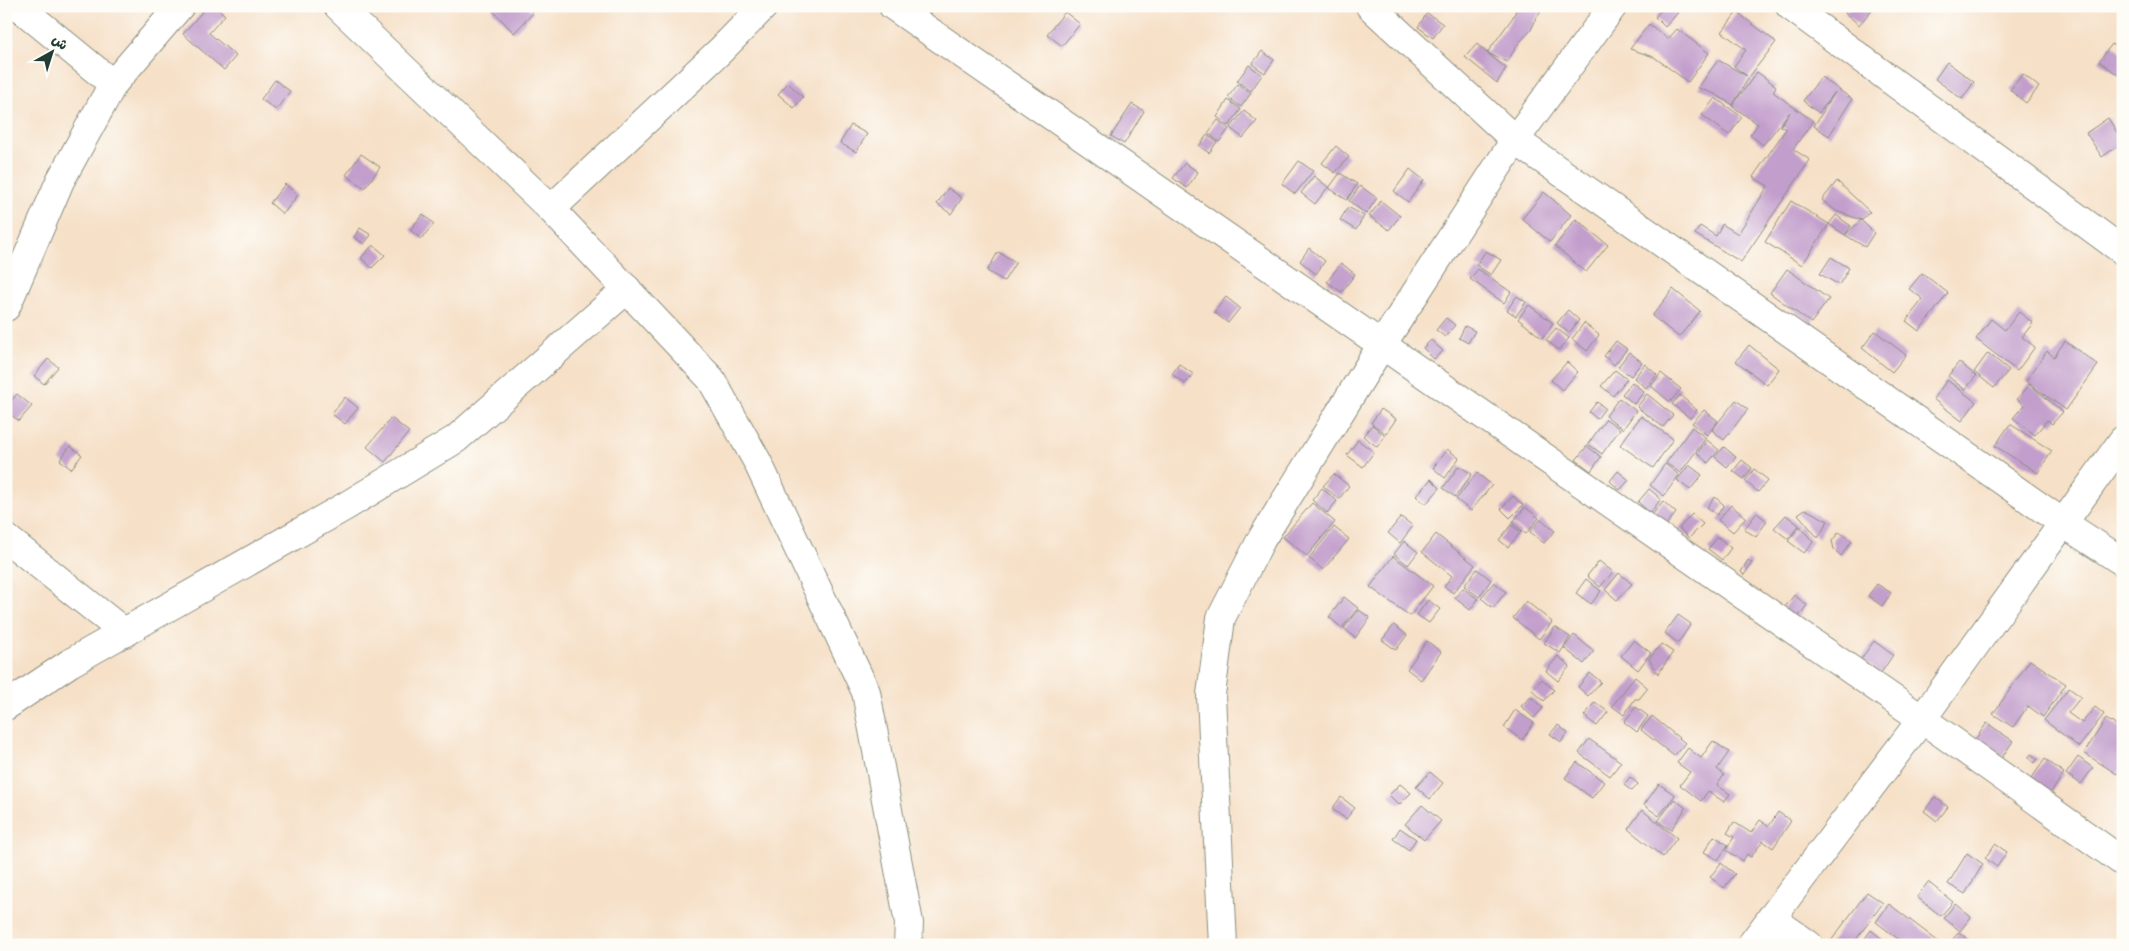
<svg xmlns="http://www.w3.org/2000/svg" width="2129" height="951" viewBox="0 0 2129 951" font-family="Kalam,'Playpen Sans Arabic',sans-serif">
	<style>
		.building { fill: #c29ecc }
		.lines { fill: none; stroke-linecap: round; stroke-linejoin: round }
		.minor-casing { stroke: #8a8e7e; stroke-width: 30 }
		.minor { stroke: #fff; stroke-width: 28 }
	</style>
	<rect width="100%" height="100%" fill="#fdfcf7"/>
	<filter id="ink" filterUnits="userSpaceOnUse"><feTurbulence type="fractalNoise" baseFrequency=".02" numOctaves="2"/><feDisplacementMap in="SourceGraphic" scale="10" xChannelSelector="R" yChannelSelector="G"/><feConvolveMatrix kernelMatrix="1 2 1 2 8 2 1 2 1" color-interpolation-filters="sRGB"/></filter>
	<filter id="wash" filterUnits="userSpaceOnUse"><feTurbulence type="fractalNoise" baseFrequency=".0096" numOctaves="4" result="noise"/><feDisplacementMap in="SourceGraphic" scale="20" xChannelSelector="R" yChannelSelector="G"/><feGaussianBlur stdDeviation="1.12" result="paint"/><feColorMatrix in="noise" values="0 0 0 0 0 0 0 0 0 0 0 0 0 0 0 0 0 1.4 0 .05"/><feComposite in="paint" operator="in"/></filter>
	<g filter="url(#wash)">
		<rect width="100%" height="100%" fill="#f6e0c7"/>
		<g id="blocks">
			<g class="building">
				<polygon points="207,6 215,6 225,15 209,33 236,56 224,70 183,34"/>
				<polygon points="496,6 526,6 533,13 514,33 492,10"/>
				<polygon points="1518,6 1545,6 1537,17 1531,30 1518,44 1507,62 1487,53 1506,68 1497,83 1465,57 1477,44 1487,53 1513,17"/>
				<polygon points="1665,6 1684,6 1665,27 1655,17"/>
				<polygon points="1850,6 1875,6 1859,25 1845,13"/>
				<polygon points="1065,12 1080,24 1062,46 1047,34"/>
				<polygon points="1737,12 1776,42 1749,77 1733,105 1715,94 1698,88 1718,60 1747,76 1734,66 1746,50 1722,32"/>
				<polygon points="1427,13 1443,24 1433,38 1418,27"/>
				<polygon points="1649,24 1668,39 1677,29 1709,53 1688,82 1654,57 1630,49"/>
				<polygon points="2112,44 2123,53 2123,71 2121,77 2099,61"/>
				<polygon points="1262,51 1274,60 1265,73 1252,64"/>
				<polygon points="1947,62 1974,82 1962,99 1935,79"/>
				<polygon points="1249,65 1262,75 1251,91 1237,81"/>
				<polygon points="1757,72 1776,86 1773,92 1813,121 1793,149 1810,160 1741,262 1695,234 1700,226 1716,236 1722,224 1738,234 1768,186 1753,177 1786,129 1780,126 1790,112 1763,145 1750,135 1758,124 1732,106"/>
				<polygon points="2023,74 2039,87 2026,103 2010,90"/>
				<polygon points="1821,77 1852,99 1829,136 1814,126 1835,92 1819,113 1803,101"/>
				<polygon points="275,80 290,91 276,110 261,99"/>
				<polygon points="788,83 803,97 794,108 778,94"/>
				<polygon points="1238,84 1251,93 1241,107 1228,97"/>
				<polygon points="1715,98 1742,117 1729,135 1702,115"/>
				<polygon points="1228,100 1241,109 1229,126 1217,117"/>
				<polygon points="1132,104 1144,111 1124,144 1111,136"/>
				<polygon points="1244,111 1257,121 1243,138 1230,128"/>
				<polygon points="2108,118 2123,142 2102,157 2086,133"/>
				<polygon points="1218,120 1229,129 1219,142 1208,133"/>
				<polygon points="851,125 867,134 856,152 840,143"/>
				<polygon points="1207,135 1217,142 1209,153 1199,146"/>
				<polygon points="1336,146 1349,157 1335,173 1322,163"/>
				<polygon points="361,154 380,167 365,188 346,175"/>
				<polygon points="1299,161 1313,171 1295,194 1282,184"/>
				<polygon points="1185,163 1198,172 1187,188 1173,178"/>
				<polygon points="1410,169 1424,180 1408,202 1394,191"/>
				<polygon points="1340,173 1357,184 1347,200 1329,188"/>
				<polygon points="1314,176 1328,187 1315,204 1301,193"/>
				<polygon points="1837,181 1870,212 1861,220 1836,211 1822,200"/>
				<polygon points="285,184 298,195 283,214 270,203"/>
				<polygon points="1360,186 1377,198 1366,214 1349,201"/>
				<polygon points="948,188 962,198 951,214 937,204"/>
				<polygon points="1544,192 1571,215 1550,242 1522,219"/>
				<polygon points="1381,201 1400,216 1389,230 1369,216"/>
				<polygon points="1791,201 1829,224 1802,265 1765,242"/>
				<polygon points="1348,207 1364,216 1356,230 1340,220"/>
				<polygon points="423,214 434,224 421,239 410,230"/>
				<polygon points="1836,215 1851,226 1845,235 1861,220 1874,233 1865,247 1845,235 1829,224"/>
				<polygon points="1576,219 1608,245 1586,272 1555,246"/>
				<polygon points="360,228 371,235 364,244 354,237"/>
				<polygon points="373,245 385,255 372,268 361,258"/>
				<polygon points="1309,248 1325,261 1316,274 1300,261"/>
				<polygon points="1486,251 1501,260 1491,275 1476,265"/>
				<polygon points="998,252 1016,262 1004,281 987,271"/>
				<polygon points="1831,257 1849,268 1839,285 1820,274"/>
				<polygon points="1341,263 1355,274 1342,292 1327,282"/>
				<polygon points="1478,269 1511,292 1504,303 1470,279"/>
				<polygon points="1787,269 1829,299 1811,323 1770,293"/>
				<polygon points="1922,273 1948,293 1919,331 1906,321 1923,299 1909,289"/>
				<polygon points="1673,289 1700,311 1679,337 1652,316"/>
				<polygon points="1517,296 1526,302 1516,316 1507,310"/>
				<polygon points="1226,297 1240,308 1228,323 1214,312"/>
				<polygon points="1529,305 1553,323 1542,338 1518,319"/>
				<polygon points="1568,310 1579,320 1569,333 1557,323"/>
				<polygon points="2019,312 2033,323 2022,337 2035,347 2017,371 1976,339 1991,319 2005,330"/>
				<polygon points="1446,318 1455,325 1445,337 1436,330"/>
				<polygon points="1584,323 1599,335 1587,351 1572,339"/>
				<polygon points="1465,326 1475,331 1468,343 1459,338"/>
				<polygon points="1556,328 1569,338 1559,350 1546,340"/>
				<polygon points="1875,331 1906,355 1892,372 1862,348"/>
				<polygon points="1431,340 1443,351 1434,359 1423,348"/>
				<polygon points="1616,341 1627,349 1614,365 1604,356"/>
				<polygon points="2065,341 2098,365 2066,410 2026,381 2047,351 2054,357"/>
				<polygon points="1749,345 1779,369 1767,385 1736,361"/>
				<polygon points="1629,352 1642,362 1631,376 1618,367"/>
				<polygon points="1988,353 2009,370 1994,388 1974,372"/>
				<polygon points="48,359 58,367 44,384 34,376"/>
				<polygon points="1567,362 1578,372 1562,390 1551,380"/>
				<polygon points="1959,362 1976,376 1965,390 1948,376"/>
				<polygon points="1179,364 1193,374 1185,384 1172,374"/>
				<polygon points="1645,364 1657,375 1646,388 1634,378"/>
				<polygon points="1615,370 1627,379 1613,396 1601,386"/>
				<polygon points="1661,373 1681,389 1670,402 1651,386"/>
				<polygon points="1947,380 1976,402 1962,421 1933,399"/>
				<polygon points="1632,382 1644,392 1634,404 1622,394"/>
				<polygon points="2029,384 2063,412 2052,424 2047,420 2035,435 2013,418 2024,405 2017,399"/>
				<polygon points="17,394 32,406 19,421 6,411 6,407"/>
				<polygon points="1647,394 1673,415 1663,427 1637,407"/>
				<polygon points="1680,395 1697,410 1690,418 1672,404"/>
				<polygon points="345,397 358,408 345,424 332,414"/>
				<polygon points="1619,398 1636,411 1623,429 1606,416"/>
				<polygon points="1736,400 1748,409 1724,440 1712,430"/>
				<polygon points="1597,402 1605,408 1597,419 1589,412"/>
				<polygon points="1381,409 1396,419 1386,434 1371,423"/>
				<polygon points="1704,410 1718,421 1707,435 1692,423"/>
				<polygon points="1641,416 1673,439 1653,468 1620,445"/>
				<polygon points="391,418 409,432 385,462 367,447"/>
				<polygon points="1606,419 1620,429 1602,454 1588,444"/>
				<polygon points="2010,424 2052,451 2038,473 1995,446"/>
				<polygon points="1372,425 1385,436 1377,447 1363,436"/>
				<polygon points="1692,427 1706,438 1680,473 1666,463"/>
				<polygon points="1358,440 1374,452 1363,467 1347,455"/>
				<polygon points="1707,440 1719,450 1708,463 1697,453"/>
				<polygon points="70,446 82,455 71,469 60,460"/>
				<polygon points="1587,446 1601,457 1591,471 1576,460"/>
				<polygon points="1724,447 1736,457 1727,467 1715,457"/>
				<polygon points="1447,449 1459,458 1445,478 1433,468"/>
				<polygon points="1742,460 1752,468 1744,479 1733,471"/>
				<polygon points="1665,464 1679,475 1664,496 1650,485"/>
				<polygon points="1689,465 1702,475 1690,490 1677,480"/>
				<polygon points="1459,466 1472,474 1455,497 1443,488"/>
				<polygon points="1754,469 1768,480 1758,492 1745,481"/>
				<polygon points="1618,471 1629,480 1620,490 1610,481"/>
				<polygon points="1477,473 1492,485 1471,511 1456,499"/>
				<polygon points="1334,474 1349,486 1339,499 1323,486"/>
				<polygon points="1431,479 1440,488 1426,504 1416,496"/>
				<polygon points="1322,488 1337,501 1327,513 1312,500"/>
				<polygon points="1649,489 1661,499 1650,513 1638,502"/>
				<polygon points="1513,496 1523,505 1510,518 1501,509"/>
				<polygon points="1715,497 1724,505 1717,515 1707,507"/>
				<polygon points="1663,501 1676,513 1665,526 1652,515"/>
				<polygon points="1312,503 1335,522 1307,556 1283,537"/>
				<polygon points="1731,505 1746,518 1733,532 1718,520"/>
				<polygon points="1525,507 1539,518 1526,534 1512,523"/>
				<polygon points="1805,509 1828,521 1818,538 1798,514"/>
				<polygon points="1757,513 1767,521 1756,537 1744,529"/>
				<polygon points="1692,514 1703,524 1689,538 1679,528"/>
				<polygon points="1786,515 1799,525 1788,539 1774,528"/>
				<polygon points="1401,517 1413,526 1400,543 1388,533"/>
				<polygon points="1541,519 1555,531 1544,543 1530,532"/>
				<polygon points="1511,525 1521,532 1508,547 1499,540"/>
				<polygon points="1800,526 1813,542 1804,553 1788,541"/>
				<polygon points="1334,527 1349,539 1323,570 1309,558"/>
				<polygon points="1839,532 1852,541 1841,556 1834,549 1832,541"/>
				<polygon points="1436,534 1475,565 1453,593 1444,586 1452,576 1422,552"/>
				<polygon points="1718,537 1731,548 1722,560 1708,549"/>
				<polygon points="1404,541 1418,552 1408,565 1394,554"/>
				<polygon points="1393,556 1433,586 1410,616 1370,587"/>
				<polygon points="1748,560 1752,563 1744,575 1741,572"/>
				<polygon points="1599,561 1613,572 1600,587 1587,576"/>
				<polygon points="1477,569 1491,580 1479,597 1464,586"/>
				<polygon points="1619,573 1632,584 1617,600 1605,590"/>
				<polygon points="1586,579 1601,591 1591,604 1576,593"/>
				<polygon points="1494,582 1506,592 1493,608 1481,598"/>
				<polygon points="1877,584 1891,593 1882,606 1868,596"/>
				<polygon points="1463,588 1478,599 1470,610 1455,598"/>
				<polygon points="1794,595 1807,605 1796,620 1783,610"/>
				<polygon points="1344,597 1358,608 1342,628 1329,617"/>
				<polygon points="1428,600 1440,609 1429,623 1417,615"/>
				<polygon points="1526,601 1552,622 1539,639 1513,618"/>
				<polygon points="1359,610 1370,618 1355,638 1344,628"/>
				<polygon points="1678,615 1691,624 1678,643 1665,633"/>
				<polygon points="1394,625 1407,635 1396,650 1382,640"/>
				<polygon points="1555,627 1570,637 1560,653 1544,643"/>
				<polygon points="1574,635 1594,651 1584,664 1564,648"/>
				<polygon points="1634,640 1651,653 1638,670 1621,656"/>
				<polygon points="1427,641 1441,652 1421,680 1407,669"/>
				<polygon points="1874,641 1893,655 1881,673 1861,659"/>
				<polygon points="1661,644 1673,652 1658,674 1649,659"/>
				<polygon points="1558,656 1570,666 1558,681 1546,671"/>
				<polygon points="2030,660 2066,684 2043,717 2028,706 2013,727 1993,714"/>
				<polygon points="1590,673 1601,682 1588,696 1578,687"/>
				<polygon points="1635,677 1648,688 1639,699 1635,699 1624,715 1612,706"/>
				<polygon points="1542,679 1554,690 1544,701 1532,690"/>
				<polygon points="2069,688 2081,697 2068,713 2082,723 2095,707 2104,714 2079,747 2044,720"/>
				<polygon points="1531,697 1543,708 1534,718 1521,706"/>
				<polygon points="1595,702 1608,712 1597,726 1584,716"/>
				<polygon points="1636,707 1648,716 1637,732 1624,722"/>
				<polygon points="1515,710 1534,723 1522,740 1504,727"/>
				<polygon points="1652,716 1685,743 1674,756 1641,730"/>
				<polygon points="2106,719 2119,727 2123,725 2123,765 2117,774 2084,753"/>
				<polygon points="1987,723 2013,741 2001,759 1974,741"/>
				<polygon points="1558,725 1568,733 1561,742 1550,734"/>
				<polygon points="1589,739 1621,762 1610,776 1579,753"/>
				<polygon points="1713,741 1729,752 1717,769 1724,775 1717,785 1730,794 1724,802 1708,791 1701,801 1680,785 1690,772 1677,763 1688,748 1701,758"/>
				<polygon points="2031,754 2038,759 2034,763 2028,758"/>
				<polygon points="2078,757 2093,768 2081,784 2066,774"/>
				<polygon points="2045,759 2064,773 2051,793 2031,779"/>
				<polygon points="1577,762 1604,782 1592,798 1565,778"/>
				<polygon points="1430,772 1443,783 1430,799 1416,787"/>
				<polygon points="1630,777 1638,784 1632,791 1624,785"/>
				<polygon points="1400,784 1411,793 1399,805 1389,795"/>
				<polygon points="1659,784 1675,795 1659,816 1644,805"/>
				<polygon points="1341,797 1355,808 1346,819 1332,809"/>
				<polygon points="1935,797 1948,807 1937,821 1924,811"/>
				<polygon points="1674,799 1686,808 1671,830 1658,821"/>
				<polygon points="1422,805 1441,821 1424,840 1405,824"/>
				<polygon points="1642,810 1677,838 1663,857 1628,829"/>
				<polygon points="1778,812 1791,821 1773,848 1763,841 1751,857 1747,854 1743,861 1726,850 1734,837 1727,833 1734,822 1751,833 1760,820 1769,826"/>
				<polygon points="1400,828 1416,839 1409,850 1393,839"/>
				<polygon points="1714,836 1728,845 1718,860 1704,852"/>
				<polygon points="1995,844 2007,852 1997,867 1985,858"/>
				<polygon points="1967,853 1983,864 1965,894 1948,884"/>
				<polygon points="1721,863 1735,874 1724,888 1710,877"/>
				<polygon points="1928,882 1953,902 1941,916 1917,897"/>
				<polygon points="1867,892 1883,903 1852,945 1828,945"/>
				<polygon points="1889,904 1939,942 1937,945 1906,945 1876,922"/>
				<polygon points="1955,904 1971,917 1960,931 1944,918"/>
				<polygon points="1871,930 1890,945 1860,945"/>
				<polygon points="1959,932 1975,945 1948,945"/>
			</g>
		</g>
	</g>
	<g filter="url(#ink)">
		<use href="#blocks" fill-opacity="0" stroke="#8a8e7e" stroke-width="1"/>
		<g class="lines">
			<g class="minor-casing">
				<g id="minor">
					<polyline points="18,6 113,84"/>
					<polyline points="338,6 551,209 720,51 764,6"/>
					<polyline points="893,6 1922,719 2123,862"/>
					<polyline points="1370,6 1515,140 2063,523 2123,562"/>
					<polyline points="1790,6 2123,251"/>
					<polyline points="551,209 711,379 757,461 866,692 909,923 908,945"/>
					<polyline points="6,307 60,181 113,84 180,6"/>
					<polyline points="6,538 125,633"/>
					<polyline points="6,706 70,663 346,506 456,439 627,289"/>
					<polyline points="1771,918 1809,945"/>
					<polyline points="1223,945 1211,695 1221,618 1261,540 1383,343 1515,140 1613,6"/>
					<polyline points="1751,945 1922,719 2123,440"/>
				</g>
			</g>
			<use href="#minor" class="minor"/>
		</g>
	</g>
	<rect width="2129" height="951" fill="none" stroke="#fdfcf7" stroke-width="25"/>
	<g transform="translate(52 52) rotate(39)" stroke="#fdfcf7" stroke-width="4" paint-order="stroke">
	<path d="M0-4L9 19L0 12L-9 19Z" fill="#1f3d34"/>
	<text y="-8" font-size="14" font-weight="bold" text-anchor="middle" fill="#1f3d34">ش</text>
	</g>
</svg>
